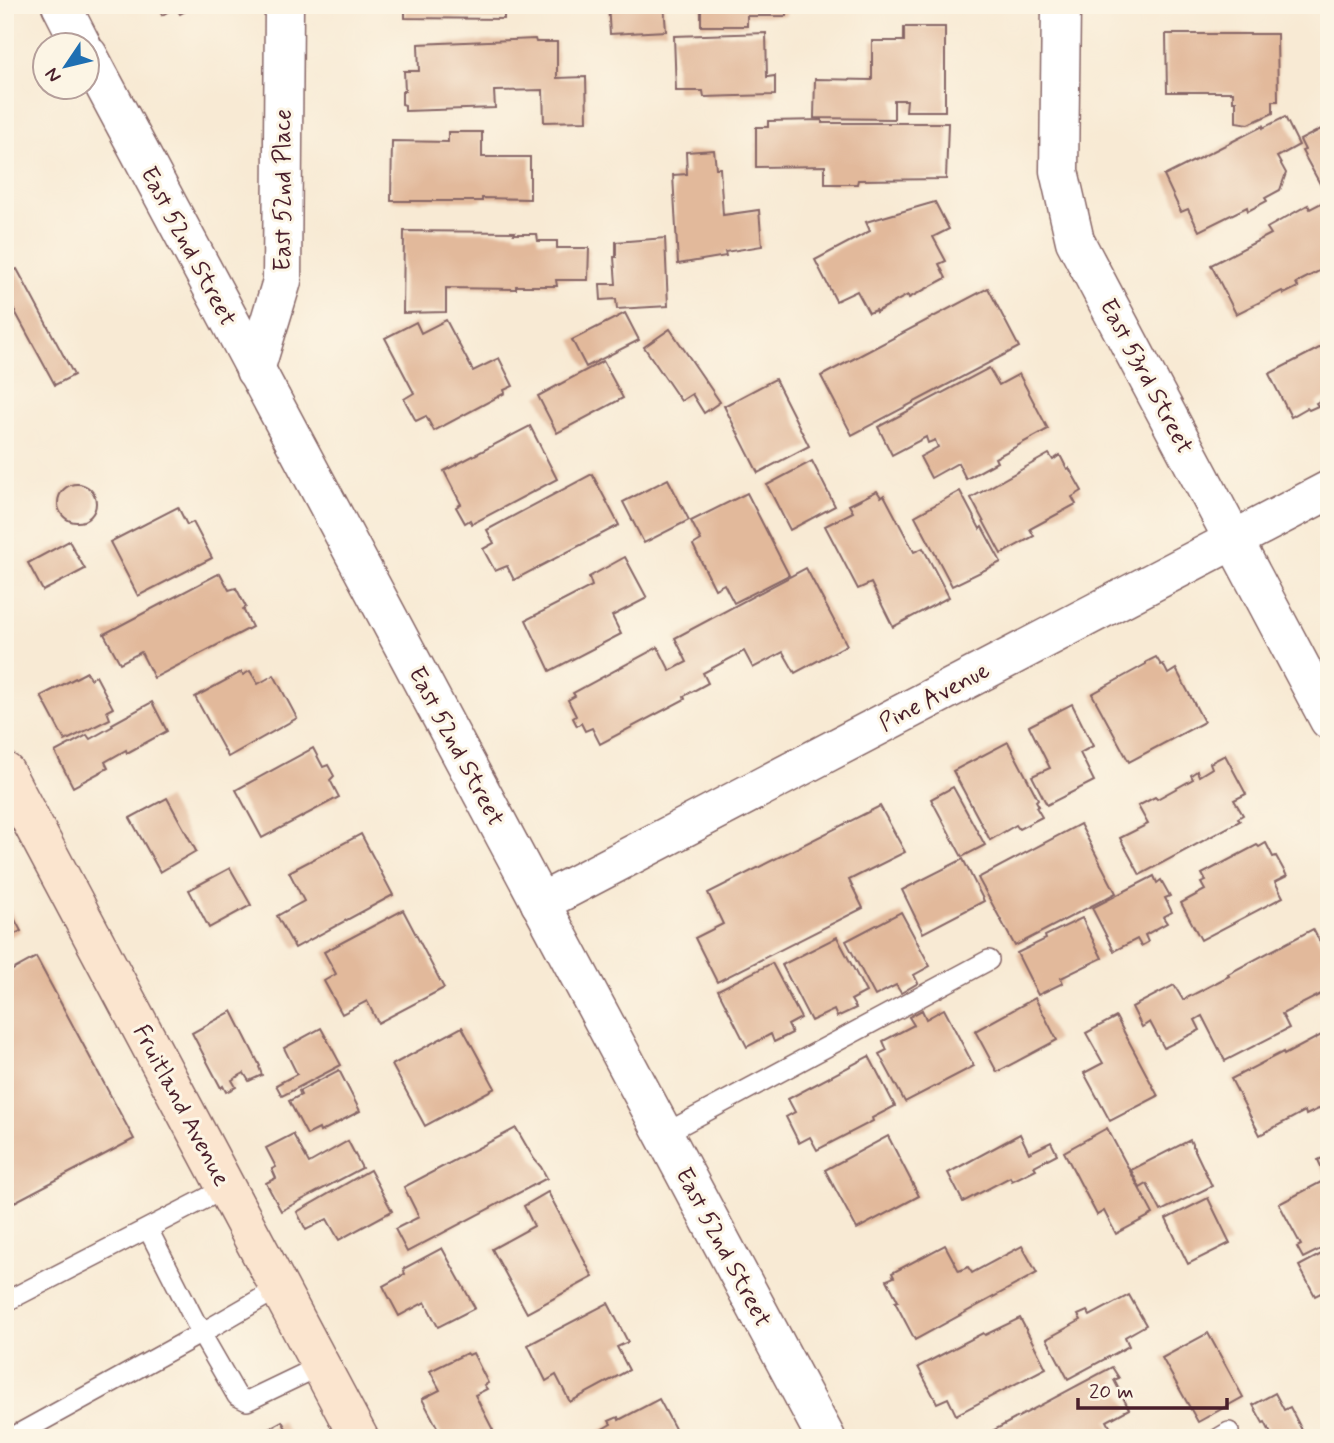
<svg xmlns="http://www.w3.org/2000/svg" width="1334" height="1443" viewBox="0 0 1334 1443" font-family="Mynerve,sans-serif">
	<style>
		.building { fill: #e2b99b }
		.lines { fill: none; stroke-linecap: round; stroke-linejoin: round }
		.lane-casing { stroke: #876666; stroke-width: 22 }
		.street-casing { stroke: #876666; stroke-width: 41 }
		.secondary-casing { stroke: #876666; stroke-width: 41 }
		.lane { stroke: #fff; stroke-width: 19 }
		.street { stroke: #fff; stroke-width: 38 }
		.secondary { stroke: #fbe5cf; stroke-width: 38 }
		.labels { text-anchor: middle; stroke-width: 6; stroke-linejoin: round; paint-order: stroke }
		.street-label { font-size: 24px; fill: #4a1f2b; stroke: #fcf5e5 }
	</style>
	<rect width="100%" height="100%" fill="#fcf5e5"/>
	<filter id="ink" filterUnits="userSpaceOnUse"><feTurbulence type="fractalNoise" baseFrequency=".0143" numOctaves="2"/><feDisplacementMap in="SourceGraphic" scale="14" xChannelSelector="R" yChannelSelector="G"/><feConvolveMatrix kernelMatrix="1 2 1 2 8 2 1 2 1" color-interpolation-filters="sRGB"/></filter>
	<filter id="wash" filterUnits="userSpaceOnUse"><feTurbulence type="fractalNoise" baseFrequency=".00686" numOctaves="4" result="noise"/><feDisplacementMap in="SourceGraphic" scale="28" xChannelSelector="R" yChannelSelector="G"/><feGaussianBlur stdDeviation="1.57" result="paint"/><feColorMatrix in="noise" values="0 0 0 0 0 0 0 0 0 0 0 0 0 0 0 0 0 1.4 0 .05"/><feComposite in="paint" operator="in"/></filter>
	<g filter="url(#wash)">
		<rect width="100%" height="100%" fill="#f8ead4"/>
		<g id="blocks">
			<g class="building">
				<polygon points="157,5 192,5 193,7 180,14 176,7 162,15"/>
				<polygon points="405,5 504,5 504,19 405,18"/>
				<polygon points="608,5 664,5 666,31 610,34"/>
				<polygon points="701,5 786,5 786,16 747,16 747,26 701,26"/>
				<polygon points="1173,5 1216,5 1216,9 1173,11"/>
				<polygon points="1223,5 1244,5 1244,7 1223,8"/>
				<polygon points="904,27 945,27 945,111 906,111 907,100 894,100 894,119 814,118 815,79 872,80 872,41 904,41"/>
				<polygon points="766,33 767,77 775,76 775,95 704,97 703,91 676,91 674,36"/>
				<polygon points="1166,34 1277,34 1278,101 1273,101 1273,113 1249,124 1236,122 1236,101 1233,101 1233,92 1167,92"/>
				<polygon points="535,39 536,42 557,42 557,78 586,77 587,121 544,122 543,90 494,91 495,108 405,111 405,105 402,104 402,91 405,91 404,71 419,71 418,44"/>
				<polygon points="1285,117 1299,145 1277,157 1286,173 1280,190 1265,198 1267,201 1248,211 1247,207 1199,231 1188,209 1181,212 1164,176 1263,126 1263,128"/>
				<polygon points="822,120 822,123 948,123 946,179 858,180 857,184 825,184 825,166 756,167 756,127 768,127 768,121"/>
				<polygon points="1329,125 1329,189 1324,191 1302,151 1305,150 1300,140"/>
				<polygon points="448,132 482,132 482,157 530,157 530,199 482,198 482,201 391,201 392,141 448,142"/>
				<polygon points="714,150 716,168 720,168 723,215 759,210 762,246 725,252 726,256 678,264 673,175 687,174 686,152"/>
				<polygon points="1329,199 1329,266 1296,283 1298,287 1284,294 1282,291 1236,314 1211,265 1271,234 1267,228 1308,205 1310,209"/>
				<polygon points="935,202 949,229 933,237 946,261 939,264 946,278 909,298 908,295 876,312 876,310 869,313 857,291 836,301 815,260 870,231 866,222"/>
				<polygon points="404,231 515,232 514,234 537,234 538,241 557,241 557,248 589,248 588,280 556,280 557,286 516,286 516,289 446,288 446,312 403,313"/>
				<polygon points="665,238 668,306 617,309 616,299 601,300 600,284 616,284 614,257 616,257 616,242"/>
				<polygon points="17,269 74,375 55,385 5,293 5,275"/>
				<polygon points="988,288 1019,347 852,435 821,376"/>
				<polygon points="625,313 639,340 586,367 572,340"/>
				<polygon points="446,320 473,371 499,358 513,386 504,390 505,393 434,431 426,416 416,421 404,399 414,393 385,338 416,322 421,333"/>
				<polygon points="670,329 720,402 704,413 692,394 681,401 644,347"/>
				<polygon points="1329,343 1329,396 1316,403 1318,406 1309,410 1307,408 1291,417 1269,374"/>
				<polygon points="603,361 623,398 557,433 538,396"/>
				<polygon points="989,368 999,385 1019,374 1048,429 995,458 997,462 966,479 958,463 931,478 920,457 938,447 935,440 928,443 926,437 892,455 878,427"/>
				<polygon points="775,379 809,446 758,473 724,406"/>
				<polygon points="530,426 557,479 472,524 470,520 465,523 456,507 461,504 444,471"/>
				<polygon points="1049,454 1053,460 1060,455 1067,469 1069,468 1082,491 1072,497 1076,504 1030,529 1034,536 1001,554 971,498"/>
				<polygon points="812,461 835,506 790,530 767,485"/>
				<polygon points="592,474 619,525 514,580 507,566 495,571 483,549 494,543 487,530"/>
				<polygon points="668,479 689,520 644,543 623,502"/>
				<circle cx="77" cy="503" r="19"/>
				<polygon points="877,491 881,497 884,495 914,552 923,548 949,597 893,627 871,583 858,589 825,526 853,512 849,505"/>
				<polygon points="960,491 980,529 982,527 1001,562 952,586 915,516"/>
				<polygon points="747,493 789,575 734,603 724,584 715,589 693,545 701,540 691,521"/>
				<polygon points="178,507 187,525 193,522 212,558 138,596 110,542"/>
				<polygon points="5,513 11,527 13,538 5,557"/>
				<polygon points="69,541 85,569 43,591 28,563"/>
				<polygon points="625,557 647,598 612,616 621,634 550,671 526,620 592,586 589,577"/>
				<polygon points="806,568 847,645 795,673 783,652 753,668 744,651 703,673 708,683 684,696 685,699 600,744 592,728 585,731 581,723 577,726 573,718 576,716 568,700 575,696 573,693 658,647 670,671 687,662 675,638"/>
				<polygon points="220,573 229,590 236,588 246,607 243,609 252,627 154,678 141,652 120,663 104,634"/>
				<polygon points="1156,657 1161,665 1163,664 1168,674 1176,669 1204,722 1129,762 1092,694 1146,664 1146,662"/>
				<polygon points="250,671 258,684 274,675 297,718 228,757 195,697 241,672 243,675"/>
				<polygon points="87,672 90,679 96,676 113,708 107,711 110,719 65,741 41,696"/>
				<polygon points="152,702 167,731 127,753 126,750 105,762 108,768 73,787 55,752 87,735 90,739 113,726 112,724"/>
				<polygon points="1072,704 1093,746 1080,753 1094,781 1047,805 1032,776 1050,768 1029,726"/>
				<polygon points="1008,742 1038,799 1036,801 1039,806 1036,807 1042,817 1019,829 1016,825 990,840 953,771"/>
				<polygon points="313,748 323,767 328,765 334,776 330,780 339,797 262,838 236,790"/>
				<polygon points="1225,755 1246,794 1234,800 1243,815 1238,818 1240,821 1140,875 1120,838 1148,824 1138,806 1155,797 1157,799 1193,779 1191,775 1197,771 1199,776 1212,768 1210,763"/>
				<polygon points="953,787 985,845 962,857 931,799"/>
				<polygon points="167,798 196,851 160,872 130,818"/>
				<polygon points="880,806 905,852 849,880 863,908 717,982 695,938 723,924 708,893"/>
				<polygon points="1080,824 1116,893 1015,946 978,878"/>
				<polygon points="361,834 393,895 295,948 277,916 304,901 289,872"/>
				<polygon points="1266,843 1273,857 1276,856 1287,876 1275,882 1283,897 1201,940 1181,903 1205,890 1201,883 1206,881 1202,874 1257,845 1259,847"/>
				<polygon points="963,859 984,901 923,933 902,890"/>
				<polygon points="230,868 251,905 209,928 189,890"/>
				<polygon points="1154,876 1157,883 1161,880 1170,896 1165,898 1172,912 1163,917 1167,923 1145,935 1148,942 1141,946 1137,939 1114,951 1092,908"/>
				<polygon points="5,901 21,931 5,939"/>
				<polygon points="403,910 444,988 378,1023 367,1001 342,1014 324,981 336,974 324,952"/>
				<polygon points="901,912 930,966 914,975 918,983 901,993 896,985 875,996 846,941"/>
				<polygon points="1082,918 1102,958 1061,978 1063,983 1038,995 1017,953 1046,939 1045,936"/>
				<polygon points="1313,929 1329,959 1329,990 1282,1014 1289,1028 1225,1061 1202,1016 1195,1020 1200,1030 1164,1048 1150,1022 1142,1027 1132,1007 1174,985 1183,1000 1229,976 1228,974"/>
				<polygon points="837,937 866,992 851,1000 856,1008 837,1017 834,1010 811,1021 782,965"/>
				<polygon points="36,957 134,1139 5,1207 5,974"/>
				<polygon points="772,963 801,1018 788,1025 792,1033 774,1042 771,1034 747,1047 718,990"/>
				<polygon points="1035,998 1057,1040 997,1072 975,1031"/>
				<polygon points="944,1009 974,1066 905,1102 879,1054 887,1050 883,1041 914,1025 909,1017 922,1010 926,1019"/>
				<polygon points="232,1011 260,1066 259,1067 262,1075 249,1081 244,1073 232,1080 236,1087 226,1092 223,1086 221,1088 192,1033"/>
				<polygon points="1116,1017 1158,1096 1110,1121 1084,1073 1103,1063 1086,1033"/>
				<polygon points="462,1027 495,1088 425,1126 392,1065"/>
				<polygon points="321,1028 341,1065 282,1096 276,1085 297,1074 284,1048"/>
				<polygon points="1329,1031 1329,1104 1306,1115 1305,1111 1260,1135 1231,1079 1283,1052 1284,1055"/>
				<polygon points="869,1056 895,1106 872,1118 873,1121 817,1150 810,1137 799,1143 786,1117 795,1112 788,1099"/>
				<polygon points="339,1070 360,1111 320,1132 319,1129 307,1135 289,1101 301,1095 299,1091"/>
				<polygon points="516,1128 534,1159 541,1167 547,1178 407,1252 395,1229 419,1217 404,1187"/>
				<polygon points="1107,1128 1153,1214 1116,1234 1104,1211 1097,1215 1064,1152"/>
				<polygon points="293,1134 309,1163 348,1141 362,1168 281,1211 266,1183 276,1178 272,1169 276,1167 266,1148"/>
				<polygon points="1020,1134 1029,1153 1051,1142 1057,1154 1034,1166 1036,1169 1012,1181 1010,1177 963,1202 948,1173"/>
				<polygon points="888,1136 919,1196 857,1229 825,1170"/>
				<polygon points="1190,1140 1212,1186 1161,1211 1147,1184 1140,1188 1131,1170"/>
				<polygon points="1329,1155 1329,1245 1303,1258 1297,1247 1301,1245 1279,1204 1327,1179 1318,1160"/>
				<polygon points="370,1170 392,1211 339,1240 327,1219 306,1230 297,1212"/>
				<polygon points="548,1192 593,1277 527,1313 492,1249 534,1226 524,1206"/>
				<polygon points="1208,1198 1230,1243 1188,1264 1166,1219"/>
				<polygon points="945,1245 959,1271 968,1267 972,1273 1022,1246 1037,1273 915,1340 895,1302 898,1301 887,1280 894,1277 892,1273"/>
				<polygon points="442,1248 475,1308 438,1327 425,1302 399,1316 383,1286 405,1274 403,1269"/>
				<polygon points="1329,1250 1329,1289 1315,1296 1299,1266"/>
				<polygon points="1129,1295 1146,1325 1125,1337 1129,1346 1068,1379 1047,1339 1081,1320 1078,1315 1087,1311 1090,1316"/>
				<polygon points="608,1303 628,1342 617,1347 629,1370 570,1402 556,1375 546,1381 528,1345"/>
				<polygon points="1020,1318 1046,1368 956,1415 948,1398 937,1403 918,1367 983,1333 985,1335"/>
				<polygon points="1208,1333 1243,1397 1198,1422 1162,1358"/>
				<polygon points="467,1353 469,1355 473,1353 488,1383 484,1385 487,1389 475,1395 493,1430 477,1438 443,1438 422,1399 440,1390 430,1371"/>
				<polygon points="1112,1367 1119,1378 1114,1380 1129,1409 1107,1421 1116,1438 984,1438 983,1436"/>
				<polygon points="1275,1393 1284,1410 1290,1407 1306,1438 1273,1438 1265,1422 1263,1423 1253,1405"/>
				<polygon points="659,1399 680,1438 597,1438 594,1434 611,1424 609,1421 618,1417 619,1420"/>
				<polygon points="282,1421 291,1438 251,1438"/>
				<polygon points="1329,1429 1329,1438 1313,1438"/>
			</g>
		</g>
	</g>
	<g filter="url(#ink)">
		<use href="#blocks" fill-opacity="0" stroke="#876666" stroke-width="2"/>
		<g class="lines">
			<g class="lane-casing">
				<g id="lane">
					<polyline points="664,1134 989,960"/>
					<polyline points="279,1288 205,1331 203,1337 237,1396 247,1401 320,1366"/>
					<polyline points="5,1302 226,1188"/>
					<polyline points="11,1438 205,1331 196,1323 148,1229"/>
					<polyline points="1219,1438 1229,1432"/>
				</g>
			</g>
			<g class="street-casing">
				<g id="street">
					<polyline points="61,5 82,46"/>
					<polyline points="1061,5 1059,171 1075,241 1329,720"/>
					<polyline points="88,55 826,1438"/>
					<polyline points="255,370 282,281 284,5"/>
					<polyline points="540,903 1329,490"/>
				</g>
			</g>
			<g class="secondary-casing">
				<polyline id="secondary" points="5,772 359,1438"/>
			</g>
			<use href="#lane" class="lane"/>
			<use href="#street" class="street"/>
			<use href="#secondary" class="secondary"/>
		</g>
	</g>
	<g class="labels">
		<g class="street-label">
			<text transform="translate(282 190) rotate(-90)" y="8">East 52nd Place</text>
			<text transform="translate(189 246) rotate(62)" y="8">East 52nd Street</text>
			<text transform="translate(1147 376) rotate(62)" y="8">East 53rd Street</text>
			<text transform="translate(934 696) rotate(-28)" y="8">Pine Avenue</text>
			<text transform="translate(457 746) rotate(62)" y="8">East 52nd Street</text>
			<text transform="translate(182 1105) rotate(62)" y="8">Fruitland Avenue</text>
			<text transform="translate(724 1247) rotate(62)" y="8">East 52nd Street</text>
		</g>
	</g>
	<rect width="1334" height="1443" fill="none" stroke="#fcf5e5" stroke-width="28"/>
	<g transform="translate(66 66) rotate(235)"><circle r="33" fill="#fcf5e5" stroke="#b59f9b" stroke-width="2"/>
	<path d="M0-5L12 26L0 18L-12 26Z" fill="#1f6fb2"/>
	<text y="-10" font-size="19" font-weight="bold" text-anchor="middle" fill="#4a1f2b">N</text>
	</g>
	<path d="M1078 1398v10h149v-10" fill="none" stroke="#4a1f2b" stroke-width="3.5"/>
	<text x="1089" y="1398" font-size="21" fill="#4a1f2b" stroke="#fcf5e5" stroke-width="5" paint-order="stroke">20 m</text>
</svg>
